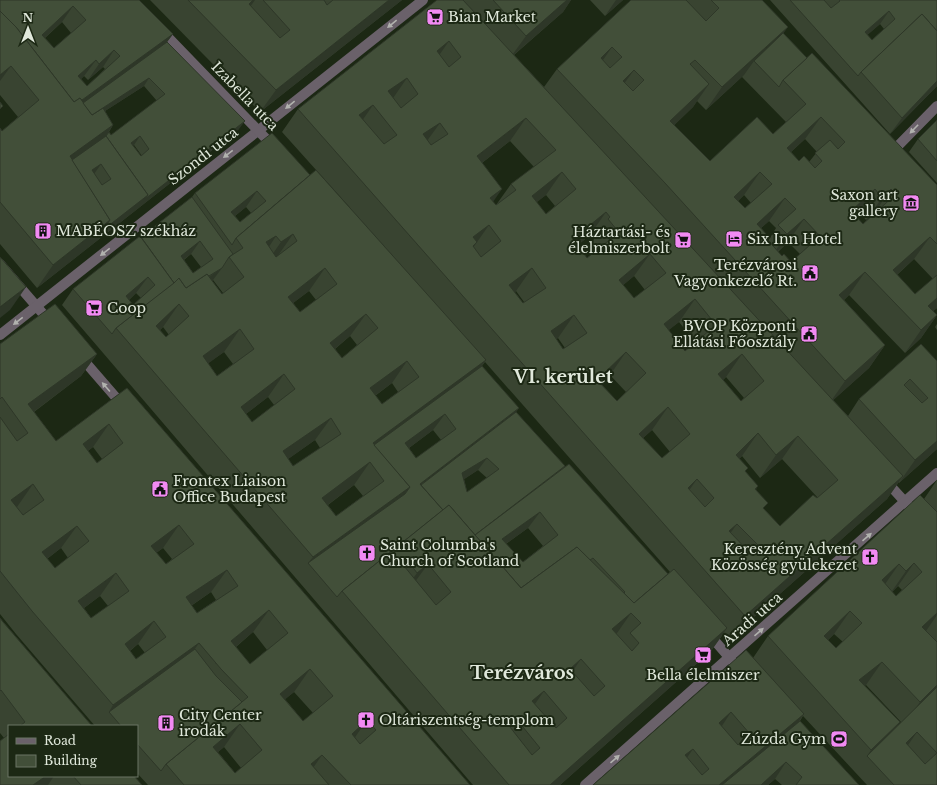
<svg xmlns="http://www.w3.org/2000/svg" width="937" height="785" viewBox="0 0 937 785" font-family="'Libre Baskerville',serif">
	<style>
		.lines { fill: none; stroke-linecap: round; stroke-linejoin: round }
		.minor { stroke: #6a616a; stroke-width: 10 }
		.tertiary { stroke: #6a616a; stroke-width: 10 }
		.wall { fill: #394431; fill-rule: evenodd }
		.shaded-wall { fill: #2e3728 }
		.building { fill: #424f39; stroke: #2e3728; fill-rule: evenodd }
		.oneway { fill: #b1b2ae }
		.labels { text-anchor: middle; stroke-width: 4; stroke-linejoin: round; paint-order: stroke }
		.poi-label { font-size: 14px; fill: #e0e8db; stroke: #1c2814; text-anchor: start }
		.street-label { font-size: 14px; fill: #e0e8db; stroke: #1c2814 }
		.district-label { font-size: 18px; font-weight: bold; fill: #e0e8db; stroke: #1c2814 }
	</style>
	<rect width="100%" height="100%" fill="#1c2814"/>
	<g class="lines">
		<g class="minor">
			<polyline points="892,152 937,106"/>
			<polyline points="0,264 51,323"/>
			<polyline points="0,335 423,0"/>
			<polyline points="80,356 125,408"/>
			<polyline points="885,480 917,515"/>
			<polyline points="585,785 937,473"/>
		</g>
		<g class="tertiary">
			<polyline points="160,29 274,147"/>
			<polyline points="708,633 741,671"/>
		</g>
	</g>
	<g class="wall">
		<path d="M0 0H139L173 34 167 42 239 129 37 288 0 244V128L2 131 18 117 0 95ZM62 22 71 33 54 48 45 38ZM103 67 105 69 87 86 81 79 84 76 88 80ZM144 86 157 101 111 135 109 132 113 125 105 111ZM133 145H134L142 156H141Z"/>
		<polygon points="150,0 402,0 260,112"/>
		<path d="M437 0H571L563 12 514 55 544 87 557 69 631 0H762L783 33 807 58 937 185V308L933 311 937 315 921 338 905 353 849 295 844 300 885 345 869 368 833 400 848 416 859 399 921 344 937 449 899 483V482L887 499 729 639 724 633 711 651 560 785H473L62 305 73 289 141 237 192 197 195 193 310 175 352 210 282 132 298 109ZM744 75 742 77 786 122 773 134 710 161 674 125 693 107 697 101 706 110ZM805 139 817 152 809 162 799 161 791 152ZM510 141 534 167 511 184 496 205 493 202 482 163ZM546 195 555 206 546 214 536 202ZM744 195 751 203 745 208 738 201ZM246 207 251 213 240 222 235 216ZM859 212 866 220 875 212 863 224 855 215ZM769 221 776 228 768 241 766 239 768 236 761 228ZM590 235 594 239 592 242 598 249 587 258 578 245ZM788 242 800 254 791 262 782 256 778 252ZM191 254 201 267 193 273 184 260ZM914 259 933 279 915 294 897 275ZM634 276 645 290 634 298 623 285ZM213 280 223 293 222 294 212 281ZM309 291 316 300 300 312 293 303ZM516 291 524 302 523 303 515 292ZM136 293 141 298 133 305 129 300ZM679 322 695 342 685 351 668 330ZM163 327 169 335 166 337 160 330ZM350 336 357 345 342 358 335 349ZM558 338 565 348 563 349 556 339ZM224 352 233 364 217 376 208 363ZM485 362 670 572 668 574 565 466 516 412 482 366ZM610 375 626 392 617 401 601 384ZM726 377 744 398 741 401 723 380ZM392 383 398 392 382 404 375 396ZM268 397 274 405 252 422 246 414ZM433 430 441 440 416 458 409 448ZM652 430 670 452 662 458 643 438ZM315 440 320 448 293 466 288 459ZM742 456 760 478 782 459 818 498 780 526 764 509 756 489 758 486 745 472 739 459ZM478 470 487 478 467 492 464 479ZM354 485 363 496 336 516 328 505ZM528 528 543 546 523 562 506 544Z"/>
		<polygon points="590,0 623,0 605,16"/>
		<path d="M770 0H937V86L890 134ZM880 24 884 29 872 40 867 35Z"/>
		<polygon points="937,120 937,183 909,152 918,139"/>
		<polygon points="937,324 937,330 935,327"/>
		<path d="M0 344 97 354 81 376 34 412 56 441 127 388 470 785H148L137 773V726H95L16 634 0 614ZM93 447 102 459 97 463 88 451ZM61 548 68 558 55 568 47 559ZM163 548 172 559 166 564 156 553ZM211 592 216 600 197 613 191 606ZM100 596 108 606 91 618 84 608ZM253 632 267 650 250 664 236 647ZM138 644 145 653 136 659 130 651ZM294 692 313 713 303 721 285 699ZM224 747 241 768 235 773 218 752Z"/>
		<path d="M937 480V785H867L803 716 800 721 859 785H782L775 779 768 785H593L753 658 768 636 924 499ZM898 586 902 590 896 596 892 592ZM834 634 843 642 836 648 828 640ZM866 685 901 722 895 729 900 722 864 686Z"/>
		<polygon points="0,618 92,726 9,726 9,776 134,776 142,785 0,785 4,738 0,733"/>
	</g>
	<g class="shaded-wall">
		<polygon points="253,0 255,0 242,18 249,4"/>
		<polygon points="389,0 402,0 260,112 276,90"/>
		<polygon points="564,0 571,0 563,12 510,58 526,36"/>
		<polygon points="616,0 623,0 605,16"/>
		<polygon points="73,6 62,22 30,51 42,35"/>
		<polygon points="889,11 880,24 856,45 865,32"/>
		<polygon points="788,27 772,49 754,61 744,75 706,110 722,87"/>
		<polygon points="173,34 161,50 72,115 70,109"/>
		<polygon points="449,41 433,64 437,51"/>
		<polygon points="612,47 596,70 601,58"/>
		<polygon points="114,50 103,67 88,80 99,64"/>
		<polygon points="96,60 84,76 66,92 78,76"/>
		<polygon points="11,66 0,81 0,75"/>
		<polygon points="634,70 618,92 623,81"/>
		<polygon points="149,78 144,86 91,120 97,112"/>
		<polygon points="407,78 391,101 388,91"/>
		<polygon points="937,81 937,86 890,134 902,118"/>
		<polygon points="709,84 693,107 655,144 670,121"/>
		<polygon points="373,105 357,128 359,115"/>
		<polygon points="821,117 805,139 771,170 787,148"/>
		<polygon points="526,118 510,141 461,179 477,156"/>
		<polygon points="245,121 239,129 37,288 53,265 110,220 148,195"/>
		<polygon points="440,123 424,145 423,134"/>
		<polygon points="113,125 98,148 63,166 70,156"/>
		<polygon points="140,136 134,145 125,151 131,143"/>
		<polygon points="101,164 92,177 92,170"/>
		<polygon points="562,172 546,195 516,219 532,196"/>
		<polygon points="760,172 744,195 718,219 734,197"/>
		<polygon points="502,189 486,212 490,198"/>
		<polygon points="875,189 859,212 835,234 851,211"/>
		<polygon points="891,189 875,212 866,220 882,198"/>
		<polygon points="257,191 246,207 220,228 231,212"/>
		<polygon points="785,198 769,221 741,246 757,224"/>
		<polygon points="606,212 590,235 557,262 573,239"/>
		<polygon points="804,219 788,242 771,257 787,234"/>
		<polygon points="489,225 461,265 473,237"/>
		<polygon points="620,227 604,250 601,252 617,230"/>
		<polygon points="293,234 277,257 265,265 281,242"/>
		<polygon points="276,236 261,259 266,242"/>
		<polygon points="930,237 914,259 881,289 893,270"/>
		<polygon points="200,241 191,254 172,268 181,256"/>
		<polygon points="650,254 634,276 603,302 619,280"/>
		<polygon points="222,268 213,280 170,310 179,298"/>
		<polygon points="325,268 309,291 272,319 288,297"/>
		<polygon points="532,268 516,291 493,308 509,285"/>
		<polygon points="865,272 849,295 824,318 839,295"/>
		<polygon points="148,277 136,293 114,313 126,296"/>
		<polygon points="26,287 10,310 0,318 0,307"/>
		<polygon points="937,298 937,308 916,325 928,306"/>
		<polygon points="695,299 679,322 648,347 664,324"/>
		<polygon points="179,304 163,327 140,348 156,326"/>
		<polygon points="366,314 350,336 314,366 330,343"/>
		<polygon points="574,315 558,338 535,353 551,331"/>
		<polygon points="937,315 921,338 905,353 921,330"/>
		<polygon points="240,329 224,352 187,379 203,356"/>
		<polygon points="885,345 869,368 829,404 845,381"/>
		<polygon points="626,352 610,375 581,403 597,380"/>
		<polygon points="97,354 81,376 20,422 28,404"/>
		<polygon points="742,354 726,377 702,397 718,374"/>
		<polygon points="486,360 470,383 368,449 373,443"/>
		<polygon points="407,361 392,383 354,411 370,388"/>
		<polygon points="284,374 268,397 225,430 241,407"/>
		<polygon points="668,407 652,430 623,456 639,434"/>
		<polygon points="519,408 508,424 417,487 420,484"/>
		<polygon points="445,414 433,430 394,459 405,443"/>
		<polygon points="331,418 315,440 267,474 283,451"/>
		<polygon points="109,424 93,447 67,467 83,444"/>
		<polygon points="758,433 742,456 720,478 736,455"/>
		<polygon points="798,436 782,459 760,478 776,455"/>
		<polygon points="937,441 937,449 899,483 915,460"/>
		<polygon points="487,458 478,470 454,486 462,473"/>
		<polygon points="370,462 354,485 306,521 322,498"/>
		<polygon points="903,476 887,499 729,639 745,616"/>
		<polygon points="697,479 681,502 688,488"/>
		<polygon points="33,484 17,507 0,519 11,500"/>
		<polygon points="410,487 394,510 308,563 313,557"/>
		<polygon points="540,512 528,528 490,555 502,539"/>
		<polygon points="737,524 721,546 729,531"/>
		<polygon points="179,525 163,548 135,569 151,546"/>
		<polygon points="77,526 61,548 26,575 42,552"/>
		<polygon points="914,563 898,586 890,594 906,571"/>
		<polygon points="428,564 412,586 401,595 417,573"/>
		<polygon points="899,564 883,587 882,580"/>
		<polygon points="227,570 211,592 170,620 186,597"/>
		<polygon points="116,573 100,596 62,624 78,601"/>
		<polygon points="269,610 253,632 215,664 231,641"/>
		<polygon points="850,611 834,634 808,659 824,636"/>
		<polygon points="631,613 615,636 612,629"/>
		<polygon points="937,613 937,615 926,631 922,627"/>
		<polygon points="154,621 138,644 109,667 125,644"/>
		<polygon points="727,628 711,651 560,785 550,785"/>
		<polygon points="199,643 183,666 109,712 113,705"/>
		<polygon points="581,659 565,682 570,669"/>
		<polygon points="882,662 866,685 843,703 859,680"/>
		<polygon points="310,669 294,692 264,717 280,694"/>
		<polygon points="937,685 937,692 904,725 920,702"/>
		<polygon points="544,691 528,714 532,701"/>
		<polygon points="731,712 716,735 719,723"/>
		<polygon points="804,714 788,737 730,785 719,785"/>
		<polygon points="514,716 498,738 506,722"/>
		<polygon points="367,720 351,743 352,734"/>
		<polygon points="900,722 884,745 867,756 871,750"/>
		<polygon points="240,724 224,747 197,770 213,747"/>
		<polygon points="917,732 906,748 906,743"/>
		<polygon points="693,749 677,772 685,755"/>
		<polygon points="322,755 306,778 311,764"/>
		<polygon points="786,762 775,779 768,785 761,785"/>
		<polygon points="46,776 54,776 48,785 33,785"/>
	</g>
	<g class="building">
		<path d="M0 0H139L173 34 82 100 80 98 74 102 16 27 0 11ZM73 6 86 20 54 48 42 35ZM114 50 120 56 87 86 78 76 96 60 99 64Z"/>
		<polygon points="188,0 253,0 249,4 280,38 290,30 263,0 324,0 327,5 333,0 389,0 276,90"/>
		<path d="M437 0H463L903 476 745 616 298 109ZM449 41 461 57 449 67 437 51ZM407 78 418 94 401 108 388 91ZM373 105 397 135 384 144 359 115ZM526 118 556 150 511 184 516 190 496 205 490 198 502 189 477 156ZM440 123 448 134 431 145 423 134ZM562 172 576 189 546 214 532 196ZM606 212 610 217 608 219 617 230 620 227 622 230 587 258 573 239ZM489 225 501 241 481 257 473 246 477 242 473 237ZM650 254 666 273 634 298 619 280ZM532 268 546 288 523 303 509 285ZM695 299 716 325 685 351 664 324ZM574 315 587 333 563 349 551 331ZM626 352 646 373 617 401 597 380ZM742 354 764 381 741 401 718 374ZM668 407 690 434 662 458 639 434ZM758 433 776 455 798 436 838 480 817 498 813 495 780 526 763 508 768 503 755 489 758 486 745 471 748 468 736 455ZM697 479 714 498 705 507 688 488ZM737 524 761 548 753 556 729 531Z"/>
		<polygon points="493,0 567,0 526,36"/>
		<path d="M631 0H686L706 21 719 8 711 0H762L788 27 722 87 695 60 690 64 709 84 670 121 710 161 757 117 773 134 806 104 783 80 812 53 937 185V244L930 237 893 270 915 294 937 275V298L928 306 937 315 921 330 865 272 839 295 885 345 845 381 665 183 557 69ZM612 47 622 57 610 68 601 58ZM634 70 644 80 633 91 623 81ZM821 117 845 142 838 149 830 140 815 153 822 161 815 168 804 156 799 161 787 148ZM760 172 772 184 745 208 734 197ZM875 189 882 198 891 189 896 194 863 224 851 211ZM785 198 796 209 778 225 787 234 804 219 820 236 791 262 784 254 782 256 766 238 768 236 757 224Z"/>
		<path d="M790 0H824L831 8 840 1 839 0H937V31L922 14 861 72 858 76ZM889 11 895 19 872 40 865 32Z"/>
		<polygon points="0,11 16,27 74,102 80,98 92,115 103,108 113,125 70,156 110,220 53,265 0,202 0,128 2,131 39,100 11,66 0,75"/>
		<polygon points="922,14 937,31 937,81 902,118 861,72"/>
		<polygon points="783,33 807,58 783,80 779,87 754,61"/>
		<path d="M167 42 245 121 145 199 148 195 106 136 109 132 111 135 165 94 149 78 92 115 83 103ZM140 136 149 149 141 156 131 143Z"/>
		<polygon points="0,102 3,106 0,109"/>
		<polygon points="937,120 937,161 918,139"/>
		<path d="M272 133 310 175 236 238 232 245 195 193ZM257 191 266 201 240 222 231 212Z"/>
		<path d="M106 136 148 195 103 230 110 220 72 160ZM101 164 111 179 102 185 92 170Z"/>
		<path d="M316 170 486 360 373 443 410 487 313 557 116 328 179 278 186 288 207 274 222 294 244 277 229 257 243 248 236 238ZM293 234 297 241 276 257 266 242 276 236 281 242ZM325 268 337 284 300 312 288 297ZM179 304 189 316 166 337 156 326ZM366 314 378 328 342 358 330 343ZM240 329 254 349 217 376 203 356ZM407 361 419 377 382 404 370 388ZM284 374 295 389 252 422 241 407ZM331 418 341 434 293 466 283 451ZM370 462 384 481 336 516 322 498Z"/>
		<path d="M192 197 233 254 229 257 222 268 209 276 207 274 186 288 179 278 174 283 141 237ZM200 241 213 259 193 273 181 256Z"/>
		<path d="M140 236 174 283 116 328 112 334 73 289ZM148 277 155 285 133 305 126 296Z"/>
		<polygon points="0,257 26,287 0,307"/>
		<path d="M55 304 97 354 28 404 56 441 127 388 470 785H351L322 755 311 764 329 785H184L166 764 248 697 221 669 199 643 113 705 32 611 0 571V417L17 441 28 433 2 397 0 399V344ZM109 424 123 443 97 463 83 444ZM33 484 44 500 23 515 11 500ZM179 525 194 544 166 564 151 546ZM77 526 89 541 55 568 42 552ZM227 570 238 586 197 613 186 597ZM116 573 129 591 91 618 78 601ZM269 610 288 633 250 664 231 641ZM154 621 166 637 136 659 125 644ZM310 669 333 696 303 721 280 694ZM367 720 376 730 360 744 352 734ZM240 724 262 750 235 773 213 747Z"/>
		<path d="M921 344 937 361V441L915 460 859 399ZM910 379 928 398 922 403 904 385Z"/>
		<path d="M482 366 519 408 420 484 443 510 342 591 337 597 308 563 405 494 410 487 374 445ZM445 414 456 429 416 458 405 443Z"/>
		<path d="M516 412 565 466 475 535 449 505 443 510 421 485ZM487 458 499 469 467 492 462 473Z"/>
		<path d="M569 464 668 574 634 603 624 593 625 592 593 558 590 560 577 547 521 588 475 535ZM540 512 558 535 523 562 502 539Z"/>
		<path d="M920 495 937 512V613L922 627 937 642V685L920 702 882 662 859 680 900 722 871 750 768 636ZM914 563 922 572 896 596 882 580 899 564 906 571ZM850 611 862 623 836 648 824 636Z"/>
		<path d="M449 505 521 588 577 547 634 603 674 569 727 628 550 785H509L342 591ZM409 562 417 573 428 564 451 592 436 605 404 566ZM631 613 641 623 630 633 639 643 632 651 612 629ZM581 659 605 686 594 696 570 669ZM544 691 567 718 556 728 532 701ZM514 716 540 748 532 755 506 722Z"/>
		<polygon points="0,618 3,622 92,726 20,726 25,722 1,690 0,691"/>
		<polygon points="195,649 216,676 242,702 166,764 161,771 137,744 137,726 121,726 109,712"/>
		<path d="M746 650 804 714 719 785H593ZM731 712 750 734 738 745 719 723ZM693 749 709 769 702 775 685 755Z"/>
		<path d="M937 687V785H894L867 756ZM917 732 937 753 925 764 906 743Z"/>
		<polygon points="800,721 859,785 796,785 802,777 786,762 761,785 722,785"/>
		<polygon points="9,734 9,776 46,776 33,785 0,785 0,741"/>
		<polygon points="73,776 134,776 142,785 81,785"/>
	</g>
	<defs><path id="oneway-solid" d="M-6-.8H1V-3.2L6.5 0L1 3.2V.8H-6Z"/></defs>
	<g class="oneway">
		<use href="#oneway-solid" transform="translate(392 24) rotate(141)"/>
		<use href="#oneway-solid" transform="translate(290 105) rotate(141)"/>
		<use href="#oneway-solid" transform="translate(914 129) rotate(134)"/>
		<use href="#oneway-solid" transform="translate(228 154) rotate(142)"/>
		<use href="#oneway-solid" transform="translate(105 252) rotate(142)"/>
		<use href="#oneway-solid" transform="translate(18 321) rotate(142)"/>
		<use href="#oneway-solid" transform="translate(106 387) rotate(-131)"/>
		<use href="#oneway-solid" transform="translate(867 537) rotate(-41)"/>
		<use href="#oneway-solid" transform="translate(759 632) rotate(-41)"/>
		<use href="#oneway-solid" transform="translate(615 759) rotate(-41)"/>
	</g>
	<defs>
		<g id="supermarket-square" transform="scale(0.9)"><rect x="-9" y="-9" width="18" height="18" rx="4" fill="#f28af3" stroke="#1c2814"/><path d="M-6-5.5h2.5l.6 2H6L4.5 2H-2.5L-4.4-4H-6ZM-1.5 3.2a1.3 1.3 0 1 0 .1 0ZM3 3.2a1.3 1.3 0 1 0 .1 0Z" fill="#111"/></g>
		<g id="museum-square" transform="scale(0.9)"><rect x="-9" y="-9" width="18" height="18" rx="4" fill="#f28af3" stroke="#1c2814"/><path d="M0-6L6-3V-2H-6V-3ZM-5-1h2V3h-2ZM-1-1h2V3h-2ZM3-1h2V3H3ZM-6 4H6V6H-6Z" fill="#111"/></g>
		<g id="building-square" transform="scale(0.9)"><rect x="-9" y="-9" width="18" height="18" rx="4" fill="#f28af3" stroke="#1c2814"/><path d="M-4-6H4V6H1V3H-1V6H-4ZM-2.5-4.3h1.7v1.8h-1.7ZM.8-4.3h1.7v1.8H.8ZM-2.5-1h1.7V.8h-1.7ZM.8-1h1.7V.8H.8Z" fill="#111"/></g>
		<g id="hotel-square" transform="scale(0.9)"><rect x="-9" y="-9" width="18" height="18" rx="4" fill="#f28af3" stroke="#1c2814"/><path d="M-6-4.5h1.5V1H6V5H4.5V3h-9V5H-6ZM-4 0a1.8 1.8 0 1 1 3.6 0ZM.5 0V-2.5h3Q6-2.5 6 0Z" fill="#111"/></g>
		<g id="civic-square" transform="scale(0.9)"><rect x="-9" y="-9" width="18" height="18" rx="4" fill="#f28af3" stroke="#1c2814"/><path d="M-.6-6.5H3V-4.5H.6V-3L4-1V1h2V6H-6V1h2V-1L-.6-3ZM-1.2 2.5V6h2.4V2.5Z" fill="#111"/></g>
		<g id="church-square" transform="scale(0.9)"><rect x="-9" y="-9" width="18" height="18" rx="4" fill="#f28af3" stroke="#1c2814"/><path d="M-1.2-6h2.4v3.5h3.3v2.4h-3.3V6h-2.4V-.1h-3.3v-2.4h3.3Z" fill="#111"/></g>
		<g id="stadium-square" transform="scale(0.9)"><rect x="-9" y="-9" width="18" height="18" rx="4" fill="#f28af3" stroke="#1c2814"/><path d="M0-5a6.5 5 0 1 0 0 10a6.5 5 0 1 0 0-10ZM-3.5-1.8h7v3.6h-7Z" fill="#111"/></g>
	</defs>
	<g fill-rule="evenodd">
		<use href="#supermarket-square" x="435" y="17"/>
		<use href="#museum-square" x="911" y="203"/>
		<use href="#building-square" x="43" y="231"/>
		<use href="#hotel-square" x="734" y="239"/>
		<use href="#supermarket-square" x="683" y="240"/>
		<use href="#civic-square" x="810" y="273"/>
		<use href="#supermarket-square" x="94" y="308"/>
		<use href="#civic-square" x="809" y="334"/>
		<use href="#civic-square" x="160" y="489"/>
		<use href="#church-square" x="367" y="553"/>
		<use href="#church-square" x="870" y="557"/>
		<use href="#supermarket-square" x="703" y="655"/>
		<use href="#church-square" x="366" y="720"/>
		<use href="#building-square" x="166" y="723"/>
		<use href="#stadium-square" x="839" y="739"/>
	</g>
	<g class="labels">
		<g class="poi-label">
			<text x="448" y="22">Bian Market</text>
			<text x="898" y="200" text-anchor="end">Saxon art<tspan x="898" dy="16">gallery</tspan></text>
			<text x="56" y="236">MABÉOSZ székház</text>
			<text x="670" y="237" text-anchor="end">Háztartási- és<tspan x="670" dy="16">élelmiszerbolt</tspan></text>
			<text x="747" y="244">Six Inn Hotel</text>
			<text x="797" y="270" text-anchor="end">Terézvárosi<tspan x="797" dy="16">Vagyonkezelő Rt.</tspan></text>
			<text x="107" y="313">Coop</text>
			<text x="796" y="331" text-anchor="end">BVOP Központi<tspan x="796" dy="16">Ellátási Főosztály</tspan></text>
			<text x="173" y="486">Frontex Liaison<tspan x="173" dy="16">Office Budapest</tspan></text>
			<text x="380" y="550">Saint Columba's<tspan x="380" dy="16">Church of Scotland</tspan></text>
			<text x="857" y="554" text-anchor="end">Keresztény Advent<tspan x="857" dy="16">Közösség gyülekezet</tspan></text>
			<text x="703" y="680" text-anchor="middle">Bella élelmiszer</text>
			<text x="179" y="720">City Center<tspan x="179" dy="16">irodák</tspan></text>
			<text x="379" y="725">Oltáriszentség-templom</text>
			<text x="826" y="744" text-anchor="end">Zúzda Gym</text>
		</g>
		<g class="street-label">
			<text transform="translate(245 96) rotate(46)" y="5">Izabella utca</text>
			<text transform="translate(203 156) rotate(-38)" y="5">Szondi utca</text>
			<text transform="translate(752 619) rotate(-41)" y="5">Aradi utca</text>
		</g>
		<g class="district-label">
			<text x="563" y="383">VI. kerület</text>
			<text x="522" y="679">Terézváros</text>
		</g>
	</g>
	<rect x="8" y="725" width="130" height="52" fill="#1c2814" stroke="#6a7564"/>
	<rect x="16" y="738" width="20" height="6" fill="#6a616a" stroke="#6a7564"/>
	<text x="44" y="745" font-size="12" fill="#e0e8db">Road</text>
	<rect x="16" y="755" width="20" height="12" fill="#424f39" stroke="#6a7564"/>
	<text x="44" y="765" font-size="12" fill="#e0e8db">Building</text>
	<g transform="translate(28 28)" stroke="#1c2814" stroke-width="3" paint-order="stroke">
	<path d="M0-3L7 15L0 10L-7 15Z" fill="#e0e8db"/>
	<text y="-6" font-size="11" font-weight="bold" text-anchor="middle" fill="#e0e8db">N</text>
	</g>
</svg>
